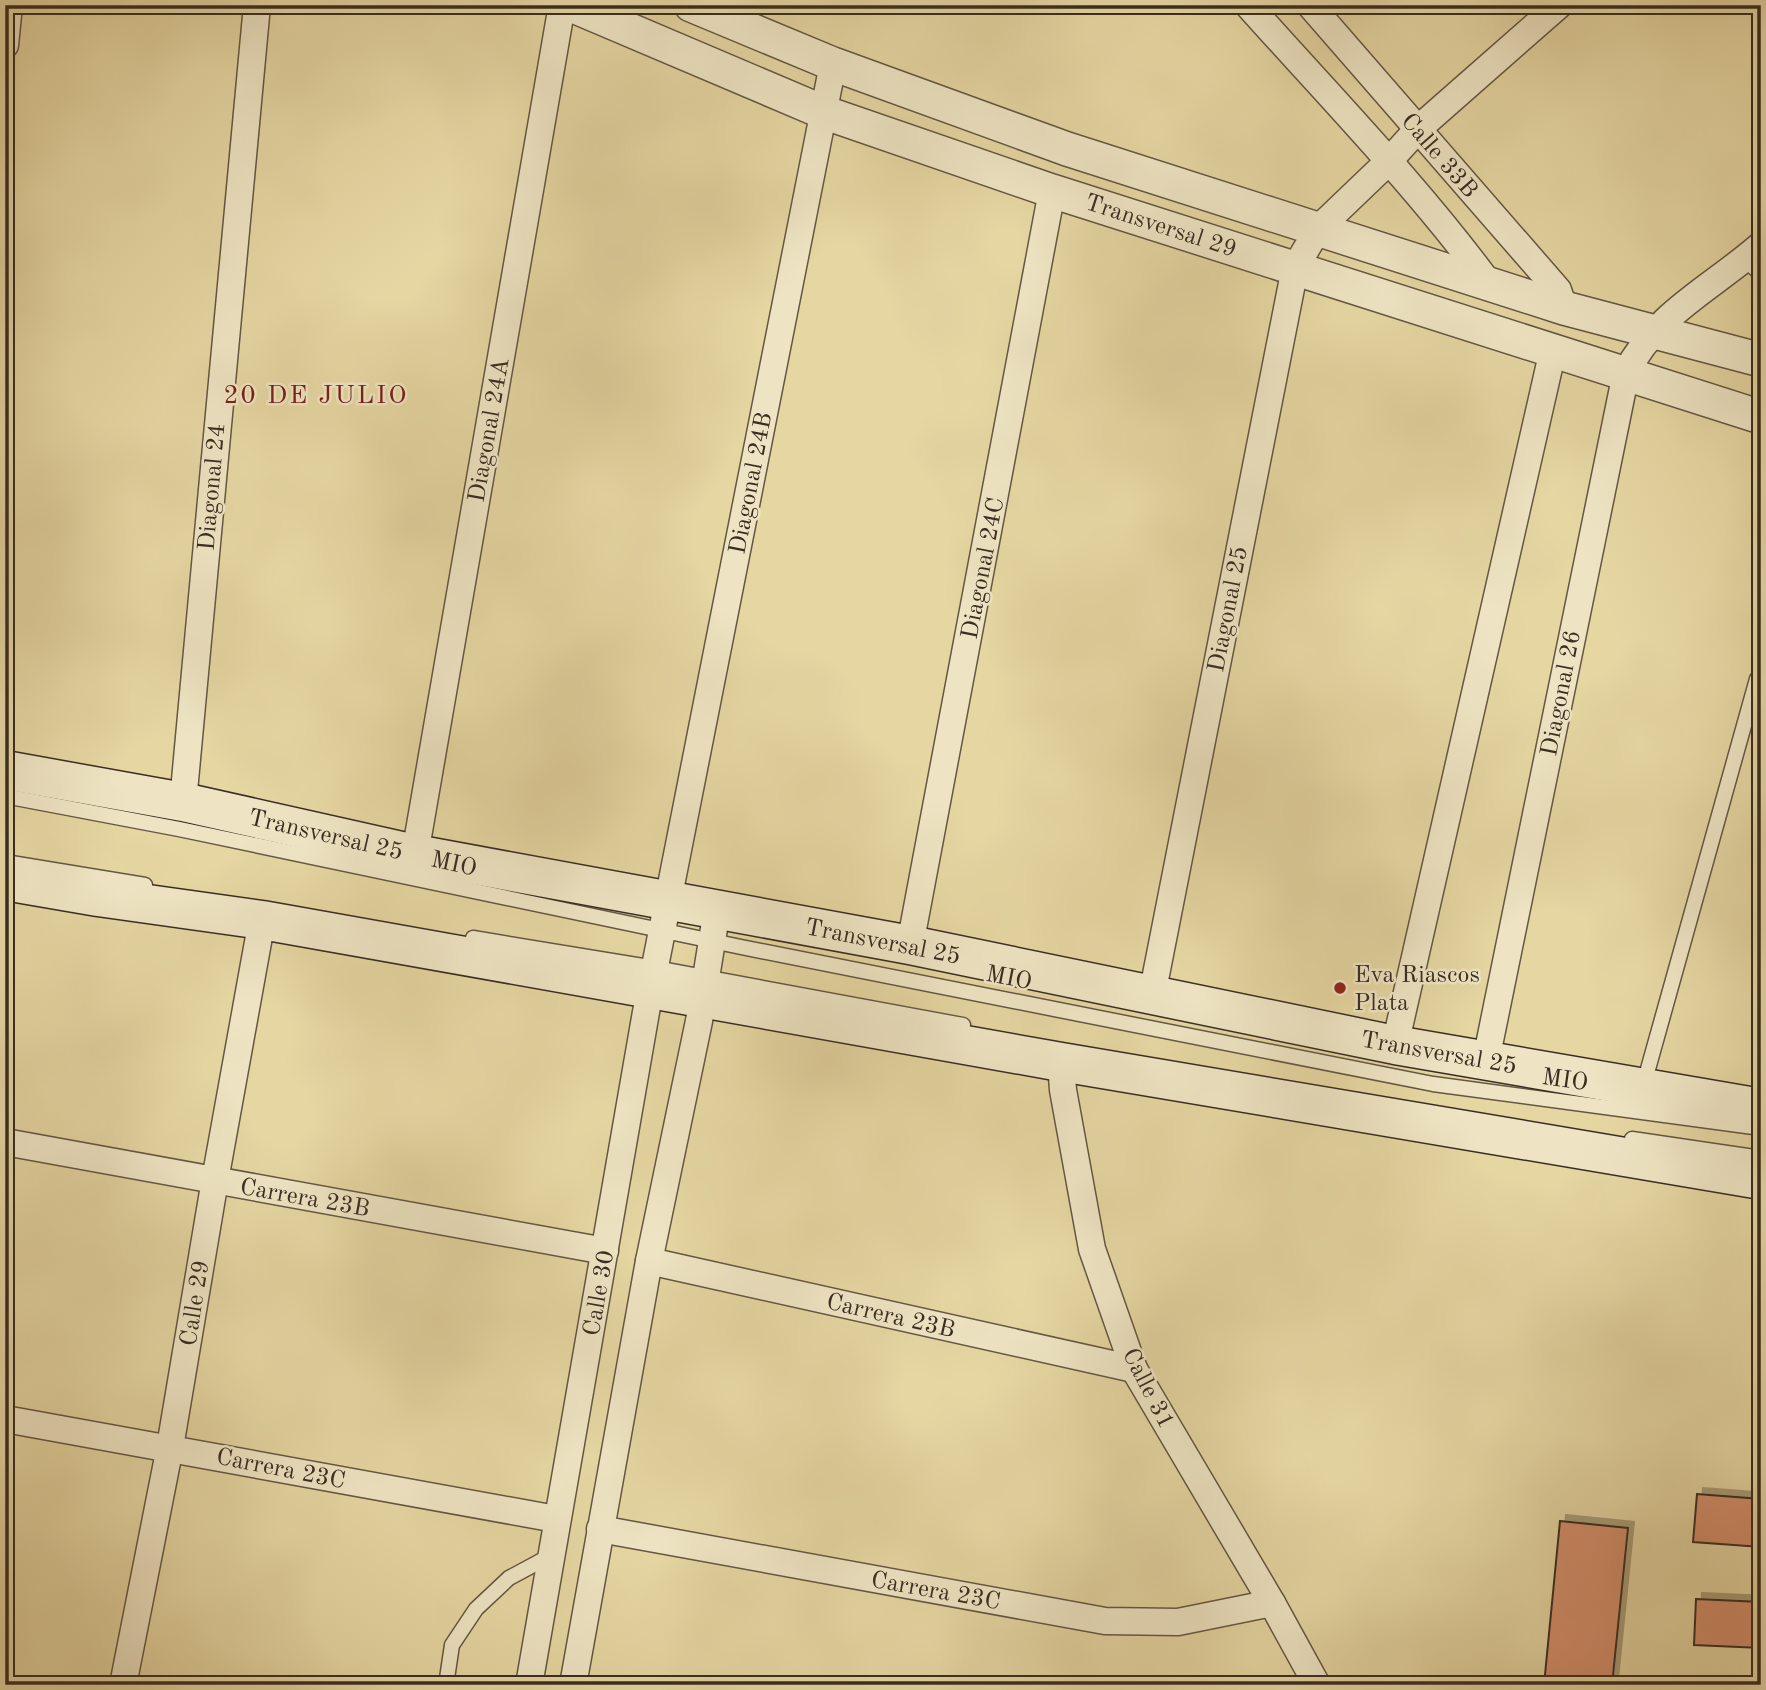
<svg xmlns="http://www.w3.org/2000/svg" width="1766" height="1690" viewBox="0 0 1766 1690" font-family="'Old Standard TT',serif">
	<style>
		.building { fill: #d38f6c; stroke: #392d23; stroke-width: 2; filter: url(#shadow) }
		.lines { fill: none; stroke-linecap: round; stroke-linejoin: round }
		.service-casing { stroke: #645743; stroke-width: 17 }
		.minor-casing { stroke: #645743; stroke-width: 29 }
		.tertiary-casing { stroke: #645743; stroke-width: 36 }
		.secondary-casing { stroke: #392d23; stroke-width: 41 }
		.service { stroke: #eee4c3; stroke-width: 14 }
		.minor { stroke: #eee4c3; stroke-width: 26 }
		.tertiary { stroke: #eee4c3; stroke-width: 33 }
		.secondary { stroke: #eee4c3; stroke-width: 38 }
		.poi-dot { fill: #8f2418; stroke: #eee4c3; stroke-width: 2.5 }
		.labels { text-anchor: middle; stroke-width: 5; stroke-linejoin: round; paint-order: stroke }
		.street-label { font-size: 24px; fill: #392d23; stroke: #eee4c3 }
		.poi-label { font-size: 24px; fill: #392d23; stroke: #eee4c3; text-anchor: start }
		.neighbourhood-label { font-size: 26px; letter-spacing: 2px; fill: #7a1f14; stroke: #eee4c3 }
	</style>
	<defs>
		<filter id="shadow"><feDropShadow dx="6" dy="-6" stdDeviation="0" flood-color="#0004"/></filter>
	</defs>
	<rect width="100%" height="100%" fill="#e5d6a2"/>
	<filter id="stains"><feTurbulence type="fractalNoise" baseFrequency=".00286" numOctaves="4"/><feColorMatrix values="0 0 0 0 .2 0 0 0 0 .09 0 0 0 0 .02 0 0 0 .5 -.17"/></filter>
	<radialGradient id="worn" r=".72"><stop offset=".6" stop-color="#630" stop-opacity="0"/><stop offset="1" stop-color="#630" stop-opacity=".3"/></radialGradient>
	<g class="building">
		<polygon points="1697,1494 1761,1499 1761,1547 1693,1542"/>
		<polygon points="1560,1521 1628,1528 1612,1685 1544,1685"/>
		<polygon points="1696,1599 1761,1602 1761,1648 1694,1645"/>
	</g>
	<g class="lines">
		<g class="service-casing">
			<g id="service">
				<polyline points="1744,259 1761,274"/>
				<polyline points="5,796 179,829 741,947 1433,1084 1761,1128"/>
				<polyline points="5,862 145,885"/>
				<polyline points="473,938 655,968 963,1025"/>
				<polyline points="1643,1087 1757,679"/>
				<polyline points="1632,1139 1761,1158"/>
				<polyline points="446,1685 452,1645 476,1609 509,1578 550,1556"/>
			</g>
		</g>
		<g class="minor-casing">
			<g id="minor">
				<path d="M1248 5C1330 97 1417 186 1490 285"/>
				<polyline points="1310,5 1558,290 1564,308"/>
				<polyline points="5,45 9,5"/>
				<polyline points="183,802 257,5"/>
				<polyline points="415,854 562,5"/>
				<polyline points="910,945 1052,191"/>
				<polyline points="1152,995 1295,268 1318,229 1388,162 1418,129 1559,5"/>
				<polyline points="1395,1045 1553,350"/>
				<path d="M1486 1060 1626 373C1656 313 1712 288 1761 245"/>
				<polyline points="1061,1062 1063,1090 1092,1249 1134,1369 1272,1603 1317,1685"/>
				<polyline points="5,1142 605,1251"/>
				<polyline points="649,1261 1134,1369"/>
				<polyline points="5,1419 556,1519"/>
				<polyline points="600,1529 1105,1621 1178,1622 1272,1603"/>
				<polyline points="123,1685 170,1447 215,1180 262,920"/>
				<polyline points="529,1685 646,1012 833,64"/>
				<polyline points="573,1685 649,1261 699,1021 717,910"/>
			</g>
		</g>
		<g class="tertiary-casing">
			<g id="tertiary">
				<polyline points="571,5 823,112 1052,191 1761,417"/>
				<polyline points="691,5 833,64 1067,149 1564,308 1761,360"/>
			</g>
		</g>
		<g class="secondary-casing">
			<g id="secondary">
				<polyline points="5,770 183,802 415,854 910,945 1395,1045 1761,1108"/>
				<polyline points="5,881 98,897 262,920 1061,1062 1761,1180"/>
			</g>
		</g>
		<use href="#service" class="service"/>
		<use href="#minor" class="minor"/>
		<use href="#tertiary" class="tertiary"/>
		<use href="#secondary" class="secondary"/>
	</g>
	<circle class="poi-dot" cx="1340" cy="988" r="7"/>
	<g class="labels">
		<g class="street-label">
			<text transform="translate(1440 155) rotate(49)" y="8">Calle 33B</text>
			<text transform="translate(1161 225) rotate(18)" y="8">Transversal 29</text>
			<text transform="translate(488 430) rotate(-80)" y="8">Diagonal 24A</text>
			<text transform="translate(750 483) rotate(-79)" y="8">Diagonal 24B</text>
			<text transform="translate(211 487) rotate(-85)" y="8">Diagonal 24</text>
			<text transform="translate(982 568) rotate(-79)" y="8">Diagonal 24C</text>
			<text transform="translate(1227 609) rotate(-79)" y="8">Diagonal 25</text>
			<text transform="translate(1560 693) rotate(-79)" y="8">Diagonal 26</text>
			<text transform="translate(326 834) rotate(13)" y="8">Transversal 25</text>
			<text transform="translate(454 863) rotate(12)" y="8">MIO</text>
			<text transform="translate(883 941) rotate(11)" y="8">Transversal 25</text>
			<text transform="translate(1009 977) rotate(11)" y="8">MIO</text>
			<text transform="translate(1439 1052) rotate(10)" y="8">Transversal 25</text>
			<text transform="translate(1565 1079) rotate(8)" y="8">MIO</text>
			<text transform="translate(305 1197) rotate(10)" y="8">Carrera 23B</text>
			<text transform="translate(598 1293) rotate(-80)" y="8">Calle 30</text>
			<text transform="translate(194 1303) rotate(-81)" y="8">Calle 29</text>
			<text transform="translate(891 1315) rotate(13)" y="8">Carrera 23B</text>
			<text transform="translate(1149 1388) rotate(63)" y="8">Calle 31</text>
			<text transform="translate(281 1468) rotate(11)" y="8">Carrera 23C</text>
			<text transform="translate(936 1590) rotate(10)" y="8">Carrera 23C</text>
		</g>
		<g class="poi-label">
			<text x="1354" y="982">Eva Riascos<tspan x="1354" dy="28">Plata</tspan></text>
		</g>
		<g class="neighbourhood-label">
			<text x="316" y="403">20 DE JULIO</text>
		</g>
	</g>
	<rect width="1766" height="1690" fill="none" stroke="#e5d6a2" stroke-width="28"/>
	<rect x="7" y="7" width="1752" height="1676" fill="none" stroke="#392d23" stroke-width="3.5"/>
	<rect x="14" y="14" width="1738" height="1662" fill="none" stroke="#392d23" stroke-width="2"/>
	<rect width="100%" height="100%" filter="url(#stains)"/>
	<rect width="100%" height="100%" fill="url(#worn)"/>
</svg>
